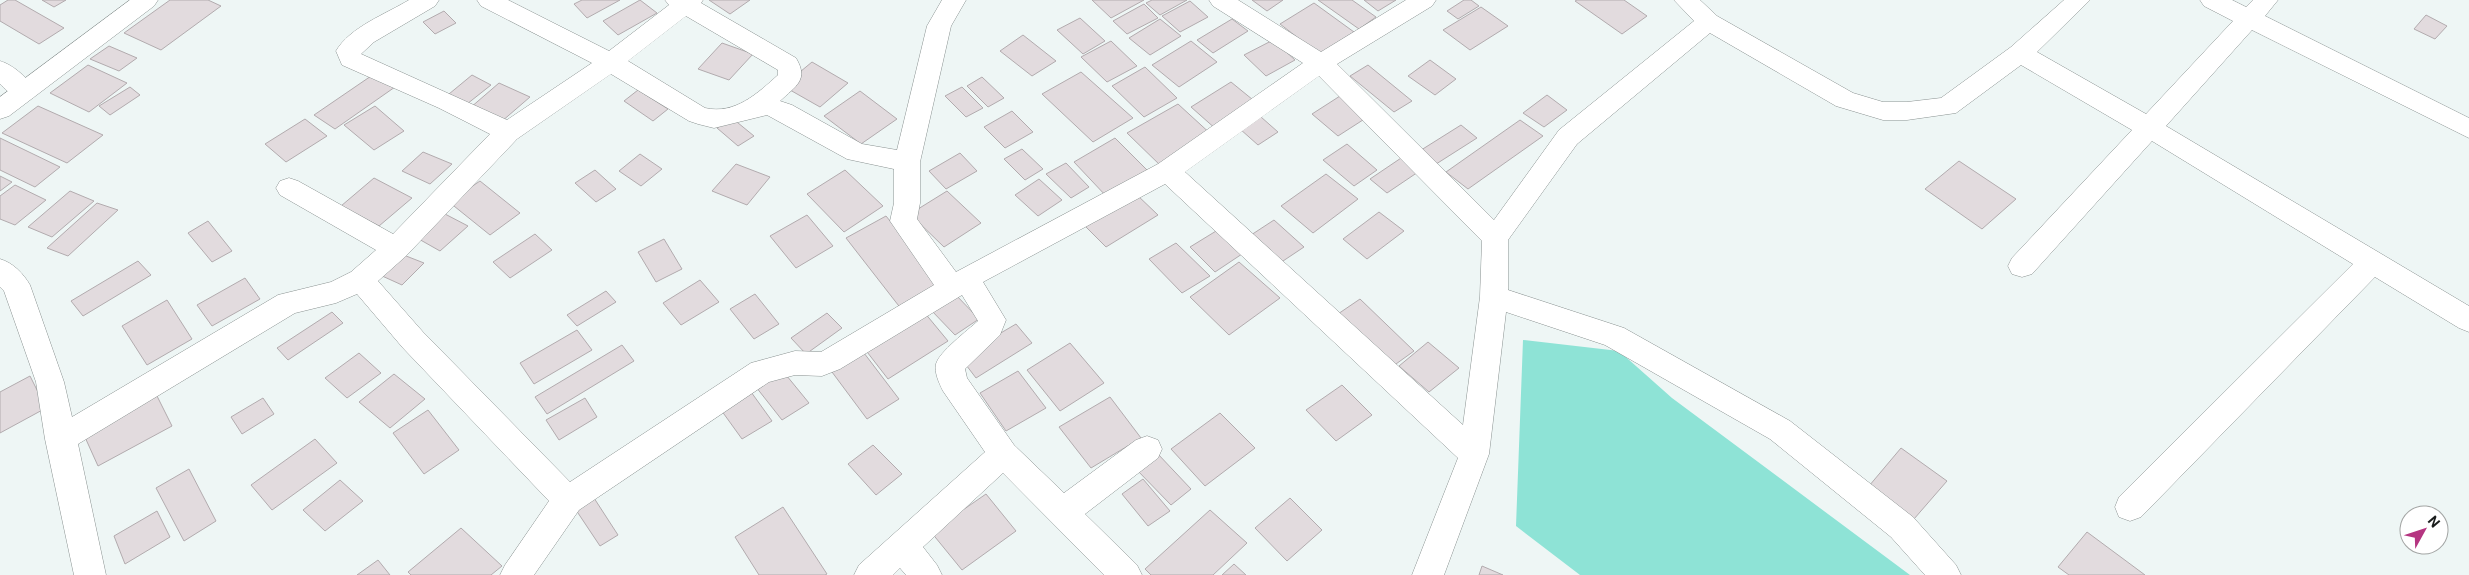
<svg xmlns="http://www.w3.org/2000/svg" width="2469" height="575" viewBox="0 0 2469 575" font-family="Roboto,sans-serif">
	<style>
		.green { fill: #8ee3d6 }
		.building { fill: #e2dbde; stroke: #b2abae }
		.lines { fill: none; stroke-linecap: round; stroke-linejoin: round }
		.minor-casing { stroke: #8a9291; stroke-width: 1 }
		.tertiary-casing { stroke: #8a9291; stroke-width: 1 }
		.minor { fill: #fff; fill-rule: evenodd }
		.tertiary { fill: #fff; fill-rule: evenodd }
	</style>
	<rect width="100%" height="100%" fill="#eef6f5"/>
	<polygon class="green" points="1523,340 1619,351 1672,398 1910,575 1580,575 1516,526"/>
	<g class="building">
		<polygon points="8,0 15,0 64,28 39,44 0,21 0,5"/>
		<polygon points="42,0 66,0 54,7"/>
		<polygon points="170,0 208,0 221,6 161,50 124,33"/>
		<polygon points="582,0 620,0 587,18 574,4"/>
		<polygon points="640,0 657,13 618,35 603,21"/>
		<polygon points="709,0 750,0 730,14"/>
		<polygon points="1092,0 1144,0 1111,18"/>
		<polygon points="1152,0 1187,0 1160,15 1146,3"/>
		<polygon points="1252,0 1283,0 1267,11"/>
		<polygon points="1318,0 1352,0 1376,17 1359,29"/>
		<polygon points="1364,0 1396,0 1378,11"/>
		<polygon points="1464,0 1471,0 1479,6 1458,19 1447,11"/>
		<polygon points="1577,0 1624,0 1647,16 1622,34 1575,1"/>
		<polygon points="1190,1 1208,17 1180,32 1162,16"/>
		<polygon points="1314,3 1354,32 1319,54 1280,24"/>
		<polygon points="1144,4 1158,18 1127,34 1113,21"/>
		<polygon points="1481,7 1508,26 1470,50 1443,30"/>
		<polygon points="444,11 456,23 435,34 423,22"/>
		<polygon points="2426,15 2447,26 2435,39 2414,29"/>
		<polygon points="1080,18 1105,41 1083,54 1057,30"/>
		<polygon points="1160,19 1181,36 1150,55 1129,38"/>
		<polygon points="1232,19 1248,31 1213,53 1197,40"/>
		<polygon points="1023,35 1056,61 1032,76 1000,51"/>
		<polygon points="1273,40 1295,60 1266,76 1244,55"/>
		<polygon points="1111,41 1137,66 1107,82 1081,57"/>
		<polygon points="1191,41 1217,62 1179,87 1152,65"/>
		<polygon points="722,43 753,54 729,80 698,69"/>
		<polygon points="109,46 137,58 119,71 90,59"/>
		<polygon points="1430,60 1456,79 1435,95 1408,76"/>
		<polygon points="812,62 848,83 820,107 783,86"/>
		<polygon points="88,65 127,83 89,112 50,93"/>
		<polygon points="1368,65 1412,101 1394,112 1350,76"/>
		<polygon points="1145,67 1177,98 1144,117 1112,86"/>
		<polygon points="1081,72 1133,118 1093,142 1042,94"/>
		<polygon points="374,74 395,87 335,129 314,115"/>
		<polygon points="472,75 491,85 467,104 449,94"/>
		<polygon points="982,77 1004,98 988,107 967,86"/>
		<polygon points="1231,82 1258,104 1217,130 1191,107"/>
		<polygon points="499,83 530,97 501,122 470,108"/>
		<polygon points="130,87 140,95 110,115 99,106"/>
		<polygon points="962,87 983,108 966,117 945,96"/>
		<polygon points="638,90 668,109 653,121 624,101"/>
		<polygon points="860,91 897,119 861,144 824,116"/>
		<polygon points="1547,95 1567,110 1544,127 1523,113"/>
		<polygon points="1340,96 1366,118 1338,136 1312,114"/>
		<polygon points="1178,104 1213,136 1162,167 1127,133"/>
		<polygon points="38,106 103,135 67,163 2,133"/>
		<polygon points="375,106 404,131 374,150 344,125"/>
		<polygon points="1012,111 1033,132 1005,148 984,127"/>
		<polygon points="1261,117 1278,132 1258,145 1240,129"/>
		<polygon points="732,118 754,136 738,146 717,128"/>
		<polygon points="305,119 327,136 286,162 265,144"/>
		<polygon points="1520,120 1543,136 1468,189 1446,172"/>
		<polygon points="1461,125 1477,138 1433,166 1418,152"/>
		<polygon points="0,138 60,167 35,187 0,170"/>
		<polygon points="1115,138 1149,172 1107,197 1074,162"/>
		<polygon points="1347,144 1377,170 1354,186 1323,160"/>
		<polygon points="1022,149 1043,169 1025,180 1004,159"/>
		<polygon points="423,152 452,164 430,184 402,171"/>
		<polygon points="960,153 977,171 946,189 929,171"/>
		<polygon points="640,154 662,169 641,186 619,171"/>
		<polygon points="1407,154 1424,168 1387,193 1370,179"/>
		<polygon points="1959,161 2016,199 1982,229 1925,189"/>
		<polygon points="1066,163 1089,187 1071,198 1046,174"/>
		<polygon points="736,164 770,177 747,205 712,191"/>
		<polygon points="595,170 616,189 596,202 575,183"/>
		<polygon points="845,170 883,206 844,232 807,194"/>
		<polygon points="1326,174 1358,199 1313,233 1281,206"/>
		<polygon points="0,176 12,182 0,191"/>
		<polygon points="374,178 412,198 379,226 341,206"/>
		<polygon points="1039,179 1062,200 1038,216 1015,195"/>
		<polygon points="480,181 520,213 490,235 449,202"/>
		<polygon points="15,185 46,200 15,225 0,219 0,196"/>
		<polygon points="70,191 94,201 52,237 28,227"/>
		<polygon points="947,191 981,223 944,247 910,214"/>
		<polygon points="1136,194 1158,215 1106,247 1085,226"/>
		<polygon points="97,203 118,210 68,256 47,248"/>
		<polygon points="1379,212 1404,231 1367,259 1343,239"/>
		<polygon points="445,214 468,226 440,251 417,238"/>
		<polygon points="807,215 833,246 796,268 770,236"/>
		<polygon points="886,216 943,286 902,310 846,238"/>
		<polygon points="1274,220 1304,247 1277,265 1248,237"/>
		<polygon points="208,221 232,251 212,262 188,233"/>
		<polygon points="1221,228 1245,252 1215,272 1190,247"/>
		<polygon points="535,234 552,250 510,278 493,262"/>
		<polygon points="664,239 682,269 656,282 638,252"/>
		<polygon points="1176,243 1210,276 1182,293 1149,259"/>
		<polygon points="401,254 424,263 402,285 380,275"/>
		<polygon points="138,261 151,275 83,316 71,301"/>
		<polygon points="1239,262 1280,298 1229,335 1190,297"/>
		<polygon points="245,278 260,299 212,326 197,305"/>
		<polygon points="700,280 719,302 681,325 663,303"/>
		<polygon points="606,291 616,302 577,326 567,315"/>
		<polygon points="755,294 779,324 754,339 730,309"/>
		<polygon points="955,294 979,319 955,335 931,310"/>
		<polygon points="1360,299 1414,351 1389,369 1335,316"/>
		<polygon points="167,300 192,339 147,365 122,326"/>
		<polygon points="332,312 343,323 288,360 277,348"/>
		<polygon points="924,312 948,341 888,379 864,348"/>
		<polygon points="827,313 842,328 806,354 791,338"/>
		<polygon points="1016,324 1032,343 976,378 960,357"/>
		<polygon points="577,330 592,350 534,384 520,363"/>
		<polygon points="1428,342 1459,368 1429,392 1399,366"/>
		<polygon points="1070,343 1104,383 1060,411 1027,370"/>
		<polygon points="622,345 634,361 547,414 535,397"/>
		<polygon points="359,353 381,373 347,398 325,378"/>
		<polygon points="864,353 899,399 867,419 832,372"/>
		<polygon points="782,370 809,403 782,420 756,387"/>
		<polygon points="1018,371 1046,408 1006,431 980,393"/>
		<polygon points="394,374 425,399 390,428 359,402"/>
		<polygon points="30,376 46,408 0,433 0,392"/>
		<polygon points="746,385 772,421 742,439 716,403"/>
		<polygon points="1342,385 1372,415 1336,441 1306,410"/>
		<polygon points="157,396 172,426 98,466 84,435"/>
		<polygon points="1110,397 1141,438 1091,468 1059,427"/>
		<polygon points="263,398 274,414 242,434 231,417"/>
		<polygon points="585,398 597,417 559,440 546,420"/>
		<polygon points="428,410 459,450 424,474 393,433"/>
		<polygon points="1220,413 1255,448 1205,486 1171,449"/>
		<polygon points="315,439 337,463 272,510 251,485"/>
		<polygon points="873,445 902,474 876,495 848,464"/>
		<polygon points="1901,448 1947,481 1914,519 1869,486"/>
		<polygon points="1157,453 1191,489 1171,505 1136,469"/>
		<polygon points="189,469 216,521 184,541 156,488"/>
		<polygon points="1143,479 1170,511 1148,526 1122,494"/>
		<polygon points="340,480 363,501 325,531 303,510"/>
		<polygon points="986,494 1016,531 962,570 931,532"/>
		<polygon points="594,498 618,535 600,546 576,510"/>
		<polygon points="1290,498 1322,530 1287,561 1255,528"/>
		<polygon points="783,507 827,574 825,575 759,575 735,537"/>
		<polygon points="1210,510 1247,543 1213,575 1151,575 1145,569"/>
		<polygon points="157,511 170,537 125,564 114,536"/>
		<polygon points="461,528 502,566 491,575 411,575 408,572"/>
		<polygon points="2087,532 2145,575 2069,575 2058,567"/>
		<polygon points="378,560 390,575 357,575"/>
		<polygon points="1234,564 1246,575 1222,575"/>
		<polygon points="1482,566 1503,575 1479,575"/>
	</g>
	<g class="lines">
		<g class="minor-casing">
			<g id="minor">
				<path d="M409 0H439L435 6 374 42 361 54 507 120 592 63 481 6 477 0H508L609 51 669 5 665 0H703L701 3 796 58C809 80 796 86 780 101L792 105 862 144 897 150 927 26 942 0H966L951 26 920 162V203L917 219 956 272 1158 164 1303 63 1213 6 1209 0H1238L1321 52 1406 0H1436L1432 6 1337 64 1494 220 1559 130 1694 21 1674 0H1700L1717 16 1853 93 1883 102H1907L1941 98 2011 47 2064 0H2090L2037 52 2146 114 2233 21 2204 6 2200 0H2232L2246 7 2253 0H2278L2265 16 2469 118V138L2252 30 2166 126 2469 306V332L2459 328 2375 277 2141 517 2130 521 2119 517 2115 507 2119 497 2353 264 2152 141 2032 274 2022 277 2012 274 2008 266 2012 258 2132 130 2021 65 1956 113 1907 120H1883L1836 106 1710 33 1577 144 1508 240V290L1624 328 1790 421 1913 517 1956 565 1961 575H1925L1891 537 1770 439 1605 345 1506 312 1489 454 1444 575H1412L1458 458 1165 184 983 282 1006 320 1000 335 965 369 967 378 1014 445 1064 493 1136 440 1147 436 1158 440 1162 449 1158 458 1085 514 1137 565 1142 575H1104L1003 473 923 547 937 565 942 575H906L900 568 893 575H854L859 565 985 452 943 391C939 383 934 372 936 364 939 352 968 330 978 321L962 295 840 369 822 376 795 375 769 382 579 510 534 575H500L505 565 549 501 403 348 357 294 336 303 295 313 78 444 106 575H74L45 439 36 382 4 291 0 287V259C13 263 23 273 30 285L64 382 72 417 278 295 331 282 351 272 376 250 280 195 276 188 280 181 289 178 298 181 393 234 490 134 439 108 342 65 336 51C350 27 386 14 409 0ZM686 16 778 70V75C758 93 735 115 705 108L628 61ZM611 74 689 121 698 124 714 128 767 115 847 159 894 169V203L890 221 934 285 821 352 795 351 751 363 570 482 423 332 378 281 406 256 517 139ZM1319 76 1482 241 1480 297 1463 425 1185 172Z"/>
				<path d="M0 61C14 65 29 79 36 92L33 98C17 103 11 94 0 84Z"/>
			</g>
		</g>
		<g class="tertiary-casing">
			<polygon id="tertiary" points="130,0 158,0 154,6 9,116 0,119 0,97"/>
		</g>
		<use href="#minor" class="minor"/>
		<use href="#tertiary" class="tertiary"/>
	</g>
	<g transform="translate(2424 530) rotate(50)"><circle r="24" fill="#ffffff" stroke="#a3a5a4"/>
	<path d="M0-4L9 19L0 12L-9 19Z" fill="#b53581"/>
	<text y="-8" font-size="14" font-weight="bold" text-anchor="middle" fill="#1a1d1c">N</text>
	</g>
</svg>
